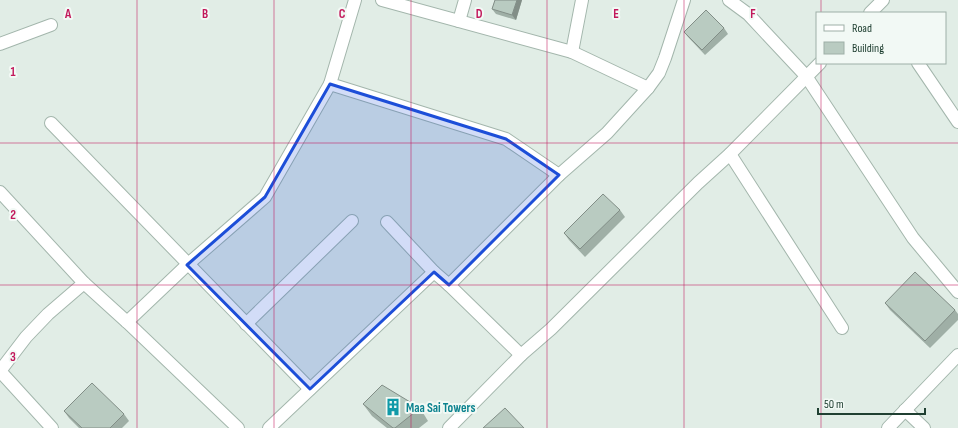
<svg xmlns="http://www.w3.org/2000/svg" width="958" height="428" viewBox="0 0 958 428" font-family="'Sofia Sans Condensed',sans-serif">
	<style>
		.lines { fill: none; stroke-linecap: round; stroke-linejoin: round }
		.street-casing { stroke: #a3b6ac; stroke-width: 14 }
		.street { stroke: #fff; stroke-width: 12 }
		.wall { fill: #9fafa6 }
		.shaded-wall { fill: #828e87 }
		.building { fill: #b9cbc1; stroke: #828e87 }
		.marked { fill: #1d4ed8; fill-opacity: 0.2; stroke: #1d4ed8; stroke-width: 3; stroke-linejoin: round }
		.grid { fill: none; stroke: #c2185b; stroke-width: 1; stroke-opacity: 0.55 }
		.labels { text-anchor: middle; stroke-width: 4; stroke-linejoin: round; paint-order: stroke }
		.culture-label { font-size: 13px; font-weight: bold; fill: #0d838f; stroke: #f2f9f5; text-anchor: start }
		.grid-label { font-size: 13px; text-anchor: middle; font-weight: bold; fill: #c2185b; stroke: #f2f9f5; stroke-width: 4; stroke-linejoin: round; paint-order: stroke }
	</style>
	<rect width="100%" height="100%" fill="#e1ede6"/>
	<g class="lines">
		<g class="street-casing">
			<g id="street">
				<polyline points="355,0 330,84 506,139 559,175"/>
				<polyline points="382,0 572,52 648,88"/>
				<polyline points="729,0 748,14 806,76 913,238 958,292"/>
				<polyline points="870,13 883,0"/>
				<polyline points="459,21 465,0"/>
				<polyline points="0,44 51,25"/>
				<polyline points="572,52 582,0"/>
				<polyline points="918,63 958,122"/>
				<polyline points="51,123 310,389"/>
				<polyline points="730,154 842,328"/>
				<polyline points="0,192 84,283 127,322 238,428"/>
				<polyline points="387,222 434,272"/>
				<polyline points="449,285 559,175 607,133 648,88 659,73 665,58 684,0"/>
				<polyline points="127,322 187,265 265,197 330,84"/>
				<polyline points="246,324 352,221"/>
				<polyline points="0,371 26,337 48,314 84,283"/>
				<polyline points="0,371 52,428"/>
				<polyline points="905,410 924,428"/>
				<polyline points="269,428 434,272 449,285 521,355"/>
				<polyline points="449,428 521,355 551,329 698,183 730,154 820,63"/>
				<polyline points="888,428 958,355"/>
			</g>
		</g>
		<use href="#street" class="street"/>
	</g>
	<g class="wall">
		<polygon points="495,0 522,0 516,20 496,14 492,9"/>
		<polygon points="724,28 728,34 705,55 688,37 684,32"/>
		<polygon points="620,210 625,217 585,257 569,240 564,233"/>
		<polygon points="885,303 955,310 958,314 958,320 930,348 890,310"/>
		<polygon points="363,404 420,408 428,421 419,428 387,428 372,416"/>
		<polygon points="64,411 124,414 129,421 122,428 79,428 69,418"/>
	</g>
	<polygon class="shaded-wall" points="517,0 522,0 516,20 512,15"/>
	<g class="building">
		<polygon points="495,0 517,0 512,15 492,9"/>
		<polygon points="706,10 724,28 702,50 684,32"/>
		<polygon points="603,194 620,210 580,249 564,233"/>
		<polygon points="915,272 955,310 925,341 885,303"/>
		<polygon points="92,383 124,414 110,428 82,428 64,411"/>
		<polygon points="382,385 420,408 395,428 393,428 363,404"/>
		<polygon points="505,408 524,428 483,428"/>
	</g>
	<path class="marked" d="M330 84 506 139 559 175 449 285 434 272 310 389 187 265 265 197Z"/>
	<path class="grid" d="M137 0V428M274 0V428M411 0V428M547 0V428M684 0V428M821 0V13M821 63V428M0 143H958M0 285H958"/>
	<defs>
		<g id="building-bare" transform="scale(1.38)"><path d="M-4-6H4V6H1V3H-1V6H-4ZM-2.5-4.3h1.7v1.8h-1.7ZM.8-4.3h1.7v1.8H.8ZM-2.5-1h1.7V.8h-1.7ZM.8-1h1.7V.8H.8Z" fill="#0f9aa8" stroke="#f2f9f5" stroke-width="2.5" paint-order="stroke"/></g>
	</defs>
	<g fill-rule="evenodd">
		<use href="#building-bare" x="393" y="407"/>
	</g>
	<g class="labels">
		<g class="culture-label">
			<text x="406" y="412">Maa Sai Towers</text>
		</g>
	</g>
	<g class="grid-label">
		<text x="68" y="18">A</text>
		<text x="205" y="18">B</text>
		<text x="342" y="18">C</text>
		<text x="479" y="18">D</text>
		<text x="616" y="18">E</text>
		<text x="753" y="18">F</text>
		<text x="13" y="76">1</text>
		<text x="13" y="219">2</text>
		<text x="13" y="361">3</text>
	</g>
	<rect x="816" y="12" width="130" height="52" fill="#f2f9f5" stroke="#9eafa7"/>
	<rect x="824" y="25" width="20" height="6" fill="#ffffff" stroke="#9eafa7"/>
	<text x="852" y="32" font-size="12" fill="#204032">Road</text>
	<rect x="824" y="42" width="20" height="12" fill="#b9cbc1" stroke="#9eafa7"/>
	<text x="852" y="52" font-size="12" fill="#204032">Building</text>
	<path d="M818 408v6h107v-6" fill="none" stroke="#204032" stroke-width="2"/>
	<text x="824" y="408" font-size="12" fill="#204032" stroke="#f2f9f5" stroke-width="3" paint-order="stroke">50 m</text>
</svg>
